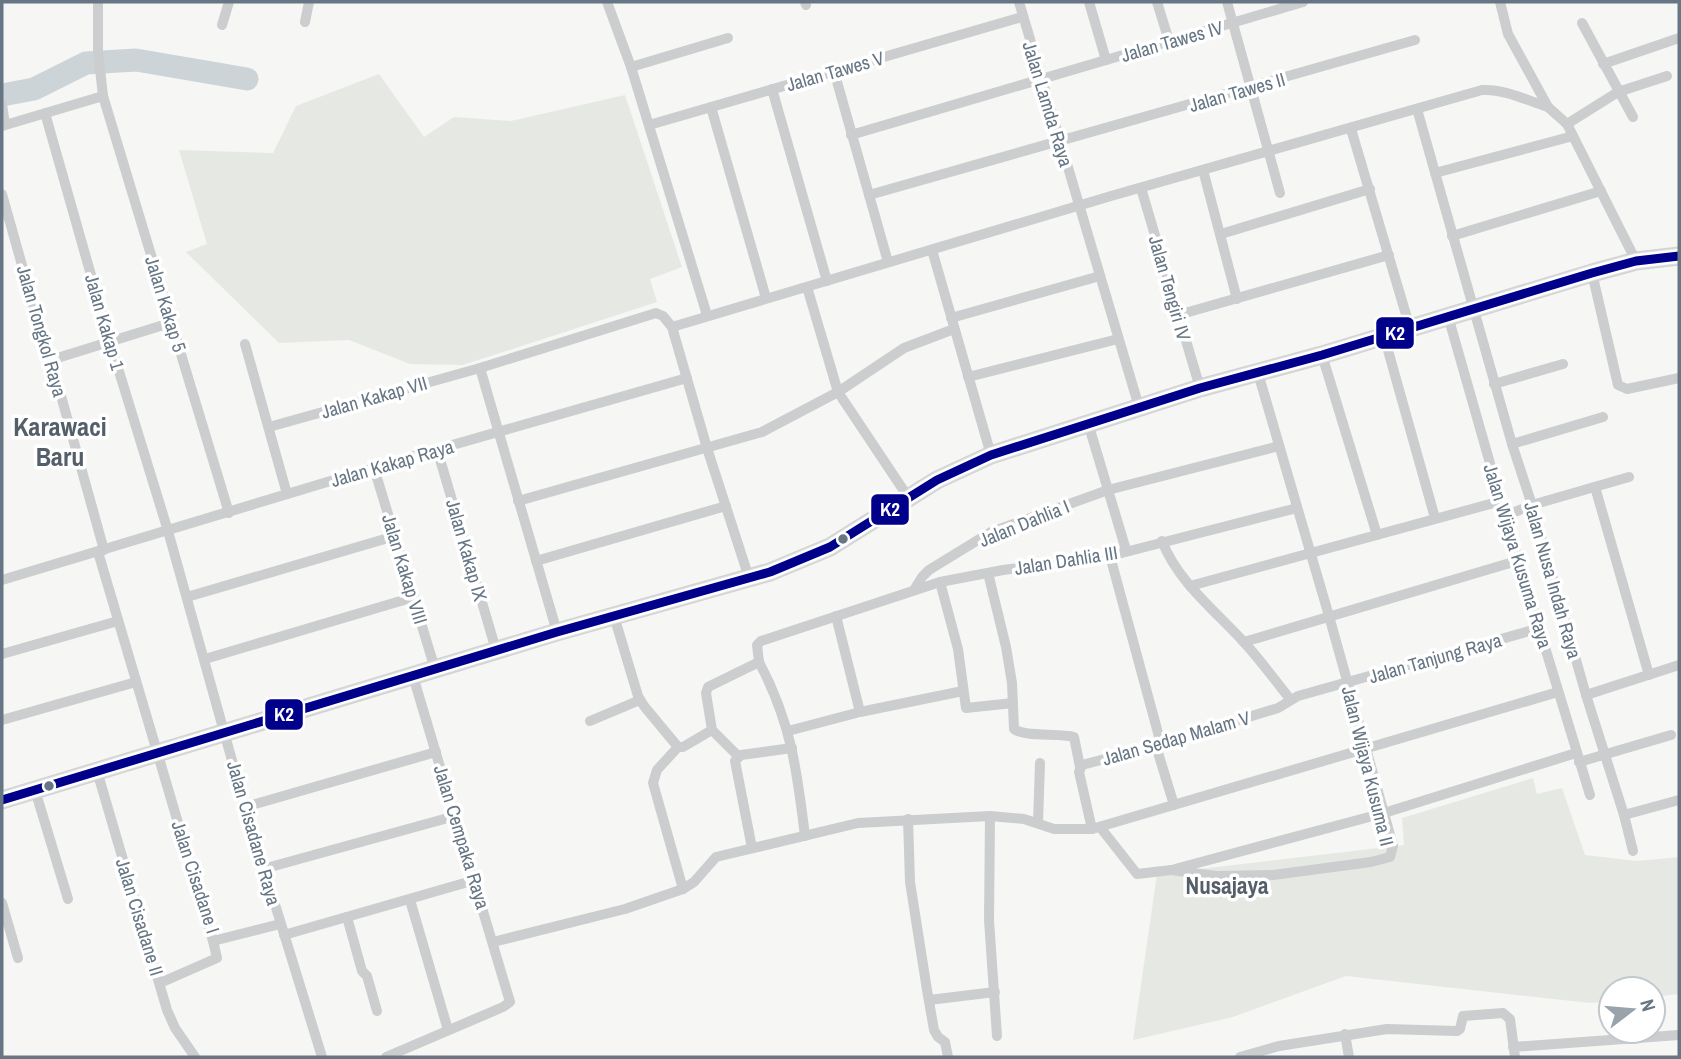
<svg xmlns="http://www.w3.org/2000/svg" width="1681" height="1059" viewBox="0 0 1681 1059" font-family="'Archivo Narrow',sans-serif">
	<style>
		.green { fill: #e6e9e3 }
		.lines { fill: none; stroke-linecap: round; stroke-linejoin: round }
		.river { stroke: #cdd4d7; stroke-width: 23 }
		.secondary-casing { stroke: #d2d4d4; stroke-width: 19 }
		.street { stroke: #cccdce; stroke-width: 10 }
		.secondary { stroke: #e0e1e1; stroke-width: 16 }
		.bus-1-casing { stroke: #fff; stroke-width: 14 }
		.bus-1 { stroke: #00008b; stroke-width: 9 }
		.bus-dot { fill: #667684; stroke: #fff; stroke-width: 2.5 }
		.labels { text-anchor: middle; stroke-width: 7; stroke-linejoin: round; paint-order: stroke }
		.street-label { font-size: 19px; fill: #667684; stroke: #fff }
		.quarter-label { font-size: 23px; font-weight: bold; fill: #545f69; stroke: #fff }
		.district-label { font-size: 26px; font-weight: bold; fill: #545f69; stroke: #fff }
		.line-badge { stroke: #fff; stroke-width: 2.5 }
		.badge-label { font-size: 19px; text-anchor: middle; font-weight: bold; fill: #fff }
	</style>
	<rect width="100%" height="100%" fill="#f6f6f5"/>
	<g class="green">
		<polygon points="379,74 424,137 454,117 511,121 625,95 682,267 650,279 657,302 463,365 410,364 349,340 279,343 186,252 207,244 179,150 273,153 296,106"/>
		<polygon points="1533,778 1537,794 1562,788 1585,855 1637,861 1679,857 1679,994 1653,997 1653,989 1611,989 1611,1001 1590,1003 1346,976 1233,1017 1133,1040 1157,874 1404,845 1402,818"/>
	</g>
	<g class="lines">
		<polyline class="river" points="2,95 34,89 86,63 136,60 247,79"/>
		<g class="secondary-casing">
			<polyline id="secondary" points="2,800 557,632 770,572 830,547 937,480 991,455 1200,388 1322,355 1592,273 1636,261 1679,256"/>
		</g>
		<g class="street">
			<polyline points="98,2 98,51 103,96 229,513"/>
			<polyline points="607,2 631,67 707,315"/>
			<polyline points="805,2 806,5"/>
			<polyline points="1019,2 1139,407"/>
			<polyline points="1089,2 1106,60"/>
			<polyline points="1157,2 1169,41"/>
			<polyline points="1227,2 1280,193"/>
			<polyline points="1500,2 1508,34 1548,107 1567,124 1636,261"/>
			<polyline points="305,22 309,2"/>
			<polyline points="1582,23 1633,117"/>
			<polyline points="222,25 229,2"/>
			<polyline points="1603,64 1679,38"/>
			<polyline points="631,67 728,38"/>
			<polyline points="834,71 888,262"/>
			<polyline points="772,89 827,281"/>
			<polyline points="2,104 5,125"/>
			<polyline points="711,107 766,298"/>
			<polyline points="1417,109 1512,444 1532,505 1586,695 1624,815 1633,851"/>
			<polyline points="45,113 110,342 168,531 245,807 322,1057"/>
			<polyline points="1567,124 1618,92 1667,76"/>
			<polyline points="649,125 1022,17"/>
			<polyline points="2,126 103,96"/>
			<polyline points="1351,129 1410,328"/>
			<polyline points="851,135 1303,2"/>
			<polyline points="1203,170 1237,299"/>
			<polyline points="1435,173 1573,136"/>
			<polyline points="1141,188 1200,388"/>
			<polyline points="2,194 45,347 51,360 104,550"/>
			<polyline points="869,195 1415,40"/>
			<polyline points="1221,234 1370,189"/>
			<polyline points="1452,236 1601,191"/>
			<polyline points="932,250 991,455"/>
			<polyline points="1592,273 1618,385 1627,389 1679,378"/>
			<polyline points="807,287 838,392 908,497"/>
			<polyline points="1178,315 1389,255"/>
			<polyline points="1448,316 1505,516 1590,795"/>
			<polyline points="951,318 1100,276"/>
			<path d="M672 327 1111 196 1482 90C1505 89 1526 100 1548 107"/>
			<polyline points="1384,336 1435,518"/>
			<polyline points="245,344 287,494"/>
			<polyline points="1322,355 1377,535"/>
			<polyline points="51,360 173,322"/>
			<polyline points="480,368 557,632"/>
			<polyline points="968,377 1118,339"/>
			<polyline points="1494,384 1563,364"/>
			<polyline points="1088,423 1126,550"/>
			<polyline points="269,427 480,368 656,313 663,316 672,327 707,448 749,578"/>
			<polyline points="1512,444 1603,417"/>
			<polyline points="437,449 496,650"/>
			<polyline points="374,468 435,669"/>
			<polyline points="1595,487 1649,675"/>
			<polyline points="518,501 762,432 838,392 904,348 954,329"/>
			<polyline points="1505,516 1532,505 1629,477"/>
			<path d="M1162 541C1177 580 1213 609 1241 639 1259 658 1274 679 1290 699"/>
			<polyline points="98,552 213,941 280,924"/>
			<polyline points="1110,556 1161,744"/>
			<polyline points="536,561 726,506"/>
			<path d="M988 573 1006 647 1012 683 1014 729C1023 737 1059 733 1074 737L1080 767"/>
			<polyline points="2,580 407,458 687,378"/>
			<polyline points="940,582 958,649 966,708 1013,703"/>
			<polyline points="1190,586 1501,501"/>
			<polyline points="914,590 922,577 929,570 991,532 1008,526 1108,490 1279,446"/>
			<polyline points="187,597 395,536"/>
			<polyline points="614,616 638,696 644,706 678,747"/>
			<polyline points="836,616 860,712"/>
			<polyline points="1244,642 1520,560"/>
			<polyline points="2,654 118,621"/>
			<polyline points="205,659 414,597"/>
			<polyline points="759,662 757,645 761,641 940,582 1003,570 1110,556 1297,508"/>
			<polyline points="1586,695 1679,665"/>
			<polyline points="2,720 136,682"/>
			<polyline points="590,721 640,700"/>
			<polyline points="788,731 860,712 963,691"/>
			<polyline points="1156,746 1174,805"/>
			<path d="M738 756 712 730 706 693 708 687 759 662C791 722 797 770 805 836"/>
			<polyline points="1579,762 1671,735"/>
			<polyline points="97,771 167,1010 175,1028 195,1057"/>
			<polyline points="35,790 68,899"/>
			<polyline points="245,807 436,752"/>
			<polyline points="1624,815 1679,800"/>
			<polyline points="990,816 989,920 997,1036"/>
			<polyline points="908,819 910,882 927,990 934,1030 938,1037 945,1042 948,1057"/>
			<polyline points="1038,823 1040,763"/>
			<polyline points="1100,827 1137,874 1171,870 1216,876 1273,875 1371,862 1390,857 1393,846 1384,813 1329,616 1258,373"/>
			<polyline points="1092,829 1079,772 1082,765 1161,744 1278,708 1298,696 1540,628"/>
			<polyline points="752,848 735,761 741,755 792,748"/>
			<polyline points="263,869 455,816"/>
			<polyline points="1175,869 1384,813 1576,753"/>
			<polyline points="683,889 653,783 657,770 678,747 683,747 712,730"/>
			<polyline points="410,900 448,1030"/>
			<polyline points="2,903 18,958"/>
			<polyline points="347,917 362,971 367,976 377,1011"/>
			<polyline points="284,935 475,880"/>
			<polyline points="493,942 625,909 683,889 694,882 716,857 858,823 990,816 1024,819 1054,829 1092,829 1558,692"/>
			<polyline points="160,983 217,958 213,941"/>
			<polyline points="929,1000 995,992"/>
			<polyline points="1345,1034 1349,1057"/>
			<polyline points="1513,1047 1679,1035"/>
			<polyline points="386,1057 503,1007 510,1002 413,676"/>
			<polyline points="1240,1057 1279,1046 1387,1029 1457,1031 1460,1029 1463,1016 1503,1013 1510,1019 1515,1057"/>
		</g>
		<use href="#secondary" class="secondary"/>
		<g class="bus-1-casing">
			<polyline id="bus-1" points="2,800 557,632 770,572 830,547 937,480 991,455 1200,388 1322,355 1592,273 1636,261 1679,256"/>
		</g>
		<use href="#bus-1" class="bus-1"/>
	</g>
	<g class="bus-dot">
		<circle cx="843" cy="539" r="6"/>
		<circle cx="49" cy="786" r="6"/>
	</g>
	<g class="labels">
		<g class="street-label">
			<text transform="translate(1172 41) rotate(-16)" y="7">Jalan Tawes IV</text>
			<text transform="translate(835 71) rotate(-16)" y="7">Jalan Tawes V</text>
			<text transform="translate(1237 92) rotate(-16)" y="7">Jalan Tawes II</text>
			<text transform="translate(1048 104) rotate(73)" y="7">Jalan Lamda Raya</text>
			<text transform="translate(1170 288) rotate(74)" y="7">Jalan Tengiri IV</text>
			<text transform="translate(166 304) rotate(73)" y="7">Jalan Kakap 5</text>
			<text transform="translate(105 322) rotate(74)" y="7">Jalan Kakap 1</text>
			<text transform="translate(42 331) rotate(74)" y="7">Jalan Tongkol Raya</text>
			<text transform="translate(374 397) rotate(-16)" y="7">Jalan Kakap VII</text>
			<text transform="translate(392 463) rotate(-16)" y="7">Jalan Kakap Raya</text>
			<text transform="translate(1024 523) rotate(-22)" y="7">Jalan Dahlia I</text>
			<text transform="translate(467 550) rotate(74)" y="7">Jalan Kakap IX</text>
			<text transform="translate(1518 556) rotate(73)" y="7">Jalan Wijaya Kusuma Raya</text>
			<text transform="translate(1066 560) rotate(-9)" y="7">Jalan Dahlia III</text>
			<text transform="translate(405 569) rotate(73)" y="7">Jalan Kakap VIII</text>
			<text transform="translate(1553 580) rotate(74)" y="7">Jalan Nusa Indah Raya</text>
			<text transform="translate(1435 658) rotate(-16)" y="7">Jalan Tanjung Raya</text>
			<text transform="translate(1176 738) rotate(-16)" y="7">Jalan Sedap Malam V</text>
			<text transform="translate(1368 766) rotate(76)" y="7">Jalan Wijaya Kusuma II</text>
			<text transform="translate(254 833) rotate(74)" y="7">Jalan Cisadane Raya</text>
			<text transform="translate(462 837) rotate(73)" y="7">Jalan Cempaka Raya</text>
			<text transform="translate(196 877) rotate(72)" y="7">Jalan Cisadane I</text>
			<text transform="translate(140 917) rotate(73)" y="7">Jalan Cisadane II</text>
		</g>
		<g class="quarter-label">
			<text x="1227" y="894">Nusajaya</text>
		</g>
		<g class="district-label">
			<text x="60" y="436">Karawaci<tspan x="60" dy="30">Baru</tspan></text>
		</g>
	</g>
	<g class="line-badge">
		<rect x="1375" y="316" width="40" height="34" rx="7" fill="#00008b"/>
		<rect x="870" y="493" width="40" height="33" rx="7" fill="#00008b"/>
		<rect x="264" y="698" width="40" height="33" rx="7" fill="#00008b"/>
	</g>
	<g class="badge-label">
		<text x="1395" y="340">K2</text>
		<text x="890" y="516">K2</text>
		<text x="284" y="721">K2</text>
	</g>
	<rect width="1681" height="1059" fill="none" stroke="#667684" stroke-width="7"/>
	<g transform="translate(1632 1010) rotate(74)"><circle r="33" fill="#ffffff" stroke="#c2c8ce" stroke-width="2"/>
	<path d="M0-5L12 26L0 18L-12 26Z" fill="#98a3ac"/>
	<text y="-10" font-size="19" font-weight="bold" text-anchor="middle" fill="#667684">N</text>
	</g>
</svg>
